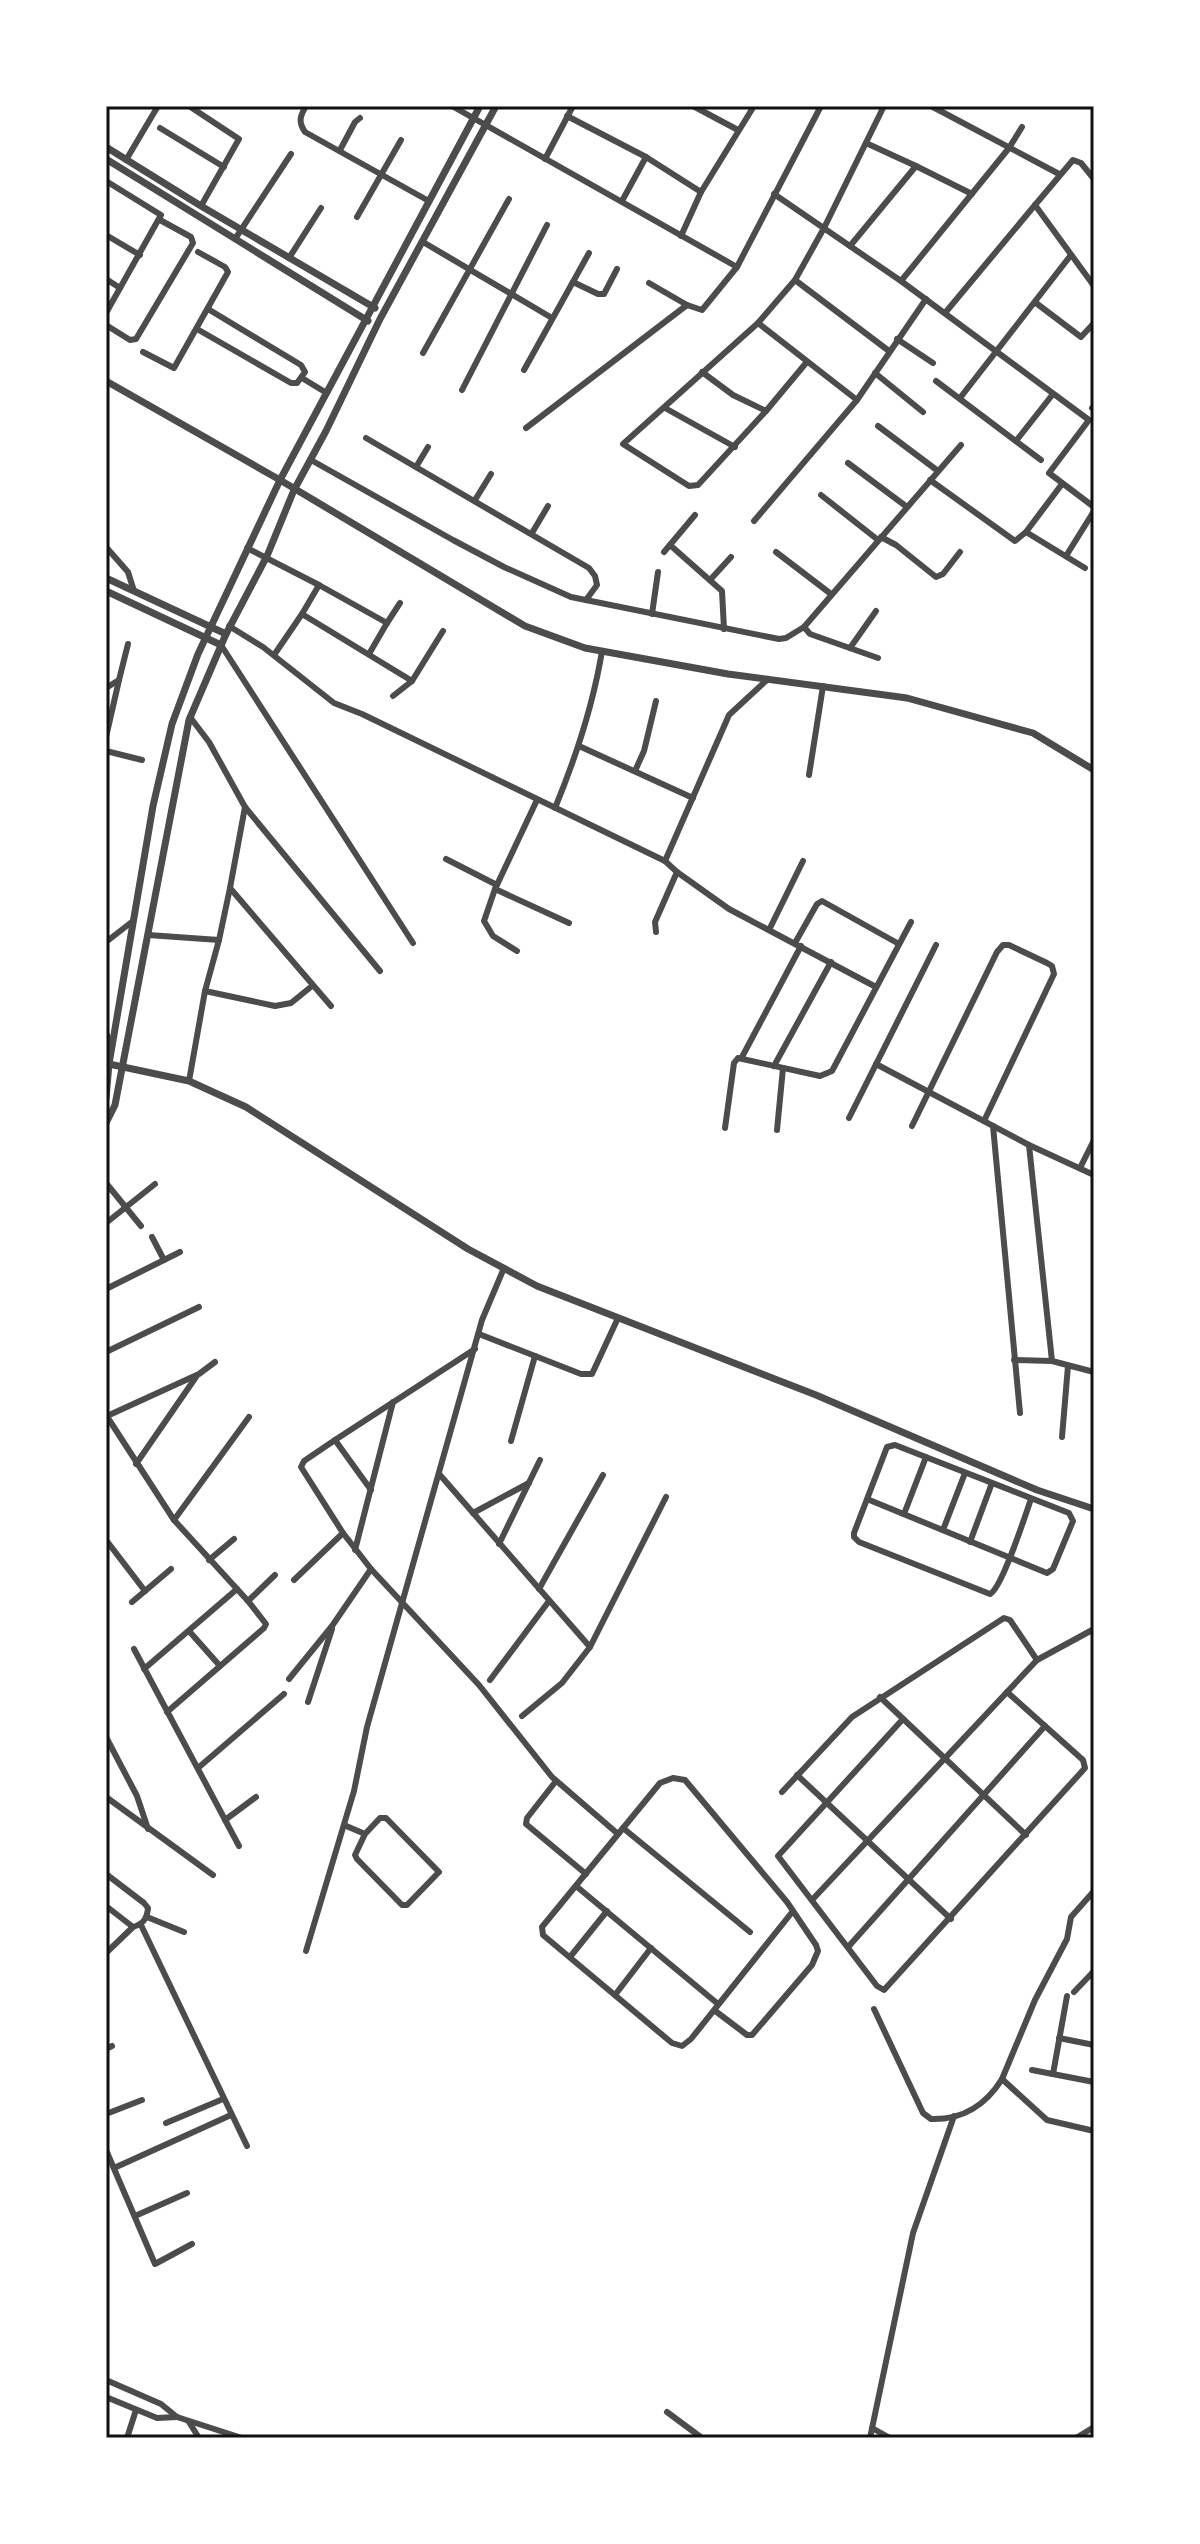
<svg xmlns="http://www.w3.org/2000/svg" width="1200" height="2544" viewBox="0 0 1200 2544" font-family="'Alegreya Sans',sans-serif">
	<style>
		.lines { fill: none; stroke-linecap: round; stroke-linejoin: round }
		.minor { stroke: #4c4c4c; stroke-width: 6 }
		.tertiary { stroke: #4c4c4c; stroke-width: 7 }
		.neatline { fill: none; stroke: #111; stroke-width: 3 }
	</style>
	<rect width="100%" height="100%" fill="#fff"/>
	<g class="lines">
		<g class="minor">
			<polyline points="189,106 239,139 201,206"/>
			<path d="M306 106C300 116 298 122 305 132L427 200"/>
			<polyline points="452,106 737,267"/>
			<polyline points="693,106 738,130"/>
			<polyline points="931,106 1059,174"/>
			<polyline points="567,116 646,157 701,192"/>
			<polyline points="160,128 224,167"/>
			<polyline points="866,143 916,166"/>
			<polyline points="340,150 355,122 360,118"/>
			<polyline points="545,159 573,106"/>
			<polyline points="126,160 158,106"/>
			<polyline points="1094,179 1081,163 1073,160 1035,205 1094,286"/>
			<polyline points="106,181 161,215 106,313"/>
			<polyline points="774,194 901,281 1089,420 1049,473 1094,507"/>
			<polyline points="622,201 646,157"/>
			<polyline points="357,217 401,140"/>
			<polyline points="106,235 140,255"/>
			<polyline points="681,236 701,192 754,106"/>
			<polyline points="235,239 291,154"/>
			<polyline points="423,242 552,318"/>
			<polyline points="850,246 916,166 972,194"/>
			<polyline points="289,258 321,208"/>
			<polyline points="106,279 120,288"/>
			<polyline points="795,280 889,351"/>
			<polyline points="901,281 1009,148 1022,127"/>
			<polyline points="573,282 598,294 604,294 617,269"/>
			<polyline points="649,283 687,305"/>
			<polyline points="1036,303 1081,337 1094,323"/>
			<polyline points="945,313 1035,205"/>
			<polyline points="758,323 857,400"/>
			<polyline points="106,325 130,340 136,339 193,243 191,237 160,220"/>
			<polyline points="197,329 291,383 297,383 305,372 301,365 208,309"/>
			<polyline points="897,339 933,363"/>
			<polyline points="143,352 174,368 228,272 225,267 198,252"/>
			<polyline points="423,353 509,199"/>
			<polyline points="806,363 766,411 698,485 689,486 623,444 758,323 795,280 824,228 884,106"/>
			<polyline points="524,370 589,253"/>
			<polyline points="702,372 733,395 766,411"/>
			<polyline points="875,373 923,412"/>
			<polyline points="302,378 325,392"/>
			<polyline points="936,381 1041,460"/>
			<polyline points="462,390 547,225"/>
			<polyline points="960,398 1071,255"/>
			<polyline points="665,408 735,447"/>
			<polyline points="1092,408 1094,406"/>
			<polyline points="878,426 938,471"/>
			<polyline points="526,428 687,305 702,310 737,267 821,106"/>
			<polyline points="366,438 589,568 595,576 597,585 586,600"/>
			<polyline points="1016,441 1053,394"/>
			<polyline points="311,460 453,540 504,567 571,597 779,639 786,638 804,627 961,445"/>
			<polyline points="848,463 907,507"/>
			<polyline points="416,467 428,447"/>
			<polyline points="930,480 1015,541 1026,532 1062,484"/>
			<polyline points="821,495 878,540"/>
			<polyline points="475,500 491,474"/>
			<polyline points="754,521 857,400 926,299"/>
			<polyline points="1026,532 1085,568"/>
			<polyline points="532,533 548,506"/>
			<polyline points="881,537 896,545 936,577 943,574 960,552"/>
			<polyline points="670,545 722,591 724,629"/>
			<polyline points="106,547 128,572 134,591"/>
			<polyline points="247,548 319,585"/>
			<polyline points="664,552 695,515"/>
			<polyline points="776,552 831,594"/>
			<polyline points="1066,556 1094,511"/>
			<polyline points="710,580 731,557"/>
			<polyline points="652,614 658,572"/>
			<polyline points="387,623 400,603"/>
			<polyline points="229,626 263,647 334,703 362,714 665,861 677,872 729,909 876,987"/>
			<polyline points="804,627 810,634 878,658"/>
			<polyline points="221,645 413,943"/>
			<polyline points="850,648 876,611"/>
			<polyline points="369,654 387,623 319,585 302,614 412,681"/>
			<polyline points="274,655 302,614"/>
			<polyline points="106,688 119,680 128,644"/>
			<polyline points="393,696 412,681 443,631"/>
			<polyline points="190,717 209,742 245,807 380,971"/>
			<polyline points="106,737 119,680"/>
			<polyline points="579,746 693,798"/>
			<polyline points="106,751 142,760"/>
			<polyline points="635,771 644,751 656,701"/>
			<polyline points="809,775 823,686"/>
			<polyline points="245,807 230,888 331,1006"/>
			<path d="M555 808C576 757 593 706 602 651"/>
			<polyline points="446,859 497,885"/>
			<polyline points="665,861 729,715 768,679"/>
			<polyline points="495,889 569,923"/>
			<polyline points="770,928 803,861"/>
			<polyline points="656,932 655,922 677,872"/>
			<polyline points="148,935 219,940"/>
			<polyline points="106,942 133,921"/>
			<polyline points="795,943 817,904 822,901 899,944"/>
			<polyline points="517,951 493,936 484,921 495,889 537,800"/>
			<polyline points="205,991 275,1006 291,1003 312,986"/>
			<polyline points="106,1033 112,1047"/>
			<polyline points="742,1057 801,946"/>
			<polyline points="876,1064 1029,1145 1094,1175"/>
			<polyline points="774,1066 831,962"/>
			<polyline points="189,1081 205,991 219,940 230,888"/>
			<polyline points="849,1118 936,945"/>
			<polyline points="912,1126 997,952 1003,945 1009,945 1047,963 1052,966 1054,974 984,1121"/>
			<polyline points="993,1126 1020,1413"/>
			<polyline points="725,1128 734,1063 738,1058 820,1076 832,1071 911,922"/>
			<polyline points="777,1130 783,1068"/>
			<polyline points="1029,1145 1052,1361 1094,1372"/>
			<polyline points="1080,1168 1094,1140"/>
			<polyline points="106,1183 141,1226"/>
			<polyline points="106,1223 155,1184"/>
			<polyline points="152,1237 164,1260"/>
			<polyline points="106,1289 180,1252"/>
			<polyline points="479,1334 581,1374 592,1374 618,1318"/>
			<polyline points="475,1349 335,1440 304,1461 301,1467 343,1533 371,1569 479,1685 552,1777 618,1834"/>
			<polyline points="106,1352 199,1307"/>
			<polyline points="1014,1360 1052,1361"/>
			<polyline points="106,1415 174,1520 248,1601 266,1624 264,1628 167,1712"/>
			<polyline points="107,1416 199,1374 215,1362"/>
			<polyline points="1062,1437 1068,1366"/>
			<polyline points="335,1440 371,1490"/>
			<polyline points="511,1441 535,1356"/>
			<polyline points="136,1464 196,1377"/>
			<polyline points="440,1475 590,1647"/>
			<path d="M867 1499 1047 1573 1053 1569 1073 1521 1069 1513 895 1445 887 1447 854 1533V1537L859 1542 990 1594C1002 1588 1025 1516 1031 1499"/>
			<polyline points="473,1513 529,1483"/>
			<polyline points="904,1514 926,1457"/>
			<polyline points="174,1520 249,1417"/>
			<polyline points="943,1530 965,1473"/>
			<polyline points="106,1540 145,1591"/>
			<polyline points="970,1542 992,1483"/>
			<polyline points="499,1544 540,1460"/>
			<polyline points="355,1550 393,1402"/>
			<polyline points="209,1560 234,1539"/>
			<polyline points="294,1580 343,1533"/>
			<polyline points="539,1589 603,1475"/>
			<polyline points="248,1601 275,1575"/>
			<polyline points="132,1602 171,1569"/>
			<polyline points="189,1631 220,1666"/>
			<polyline points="134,1649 239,1846"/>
			<polyline points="144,1669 237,1589"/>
			<polyline points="289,1679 332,1626 371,1569"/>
			<polyline points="490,1680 549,1601"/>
			<polyline points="880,1697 1026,1835"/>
			<polyline points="308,1702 332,1629"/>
			<polyline points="522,1716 562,1683 590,1647 666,1497"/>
			<polyline points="903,1719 778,1856 877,1986 884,1990 1085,1768 1083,1760 1007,1692"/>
			<polyline points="106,1737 137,1796 148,1829"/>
			<polyline points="198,1768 284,1694"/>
			<polyline points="797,1775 951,1919"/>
			<polyline points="556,1781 527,1818 526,1824 586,1874"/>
			<polyline points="782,1792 852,1717 1004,1618 1010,1620 1037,1660"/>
			<polyline points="106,1797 213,1875"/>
			<polyline points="225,1820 256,1797"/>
			<polyline points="344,1825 365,1834 380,1818 386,1818 439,1872 407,1905 402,1905 357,1859 355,1855 365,1834"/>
			<polyline points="623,1828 750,1932"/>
			<path d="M106 1874 144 1903 148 1908C147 1919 143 1924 133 1927L106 1906"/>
			<polyline points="576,1886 718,2004"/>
			<polyline points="812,1900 1037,1660 1094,1629"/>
			<polyline points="147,1917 184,1932"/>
			<polyline points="141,1925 247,2146"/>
			<polyline points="849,1946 1045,1726"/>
			<polyline points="306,1951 354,1791 367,1727 482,1320 504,1268"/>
			<polyline points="106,1953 133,1927"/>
			<polyline points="570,1957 607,1911"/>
			<polyline points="1074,1992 1094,1971"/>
			<polyline points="615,1995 651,1948"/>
			<path d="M874 2009 923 2113 931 2119C962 2120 986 2105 1002 2079L1047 2120 1094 2131"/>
			<polyline points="714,2010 747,2035 752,2035 812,1965 818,1951 816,1945 787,1902 685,1780 673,1778 660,1783 542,1927 543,1935 672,2043 682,2046 691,2039 793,1911"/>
			<polyline points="1059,2038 1094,2045"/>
			<polyline points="106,2049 112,2046"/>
			<polyline points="1032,2070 1094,2082"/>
			<polyline points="1053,2074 1067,1996"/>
			<polyline points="1002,2079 1035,2000 1067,1939 1071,1917 1094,1891"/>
			<polyline points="106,2114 142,2100"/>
			<polyline points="166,2123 223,2099"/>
			<polyline points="106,2150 155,2264 192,2244"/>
			<polyline points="114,2168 231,2115"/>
			<polyline points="135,2216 187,2193"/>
			<polyline points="106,2380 161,2404 177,2417 242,2438"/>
			<polyline points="106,2397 157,2418 177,2417"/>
			<polyline points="667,2412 702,2438"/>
			<polyline points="189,2422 199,2438"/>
			<polyline points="872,2428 890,2438"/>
			<polyline points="127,2438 136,2410"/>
			<polyline points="870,2438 913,2233 954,2116"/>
			<polyline points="1076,2438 1094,2427"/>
		</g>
		<g class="tertiary">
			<polyline points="106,147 201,206 375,308"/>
			<polyline points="106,159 368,321"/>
			<polyline points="106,381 280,480 525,626 585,648 728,674 907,698 1033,733 1094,770"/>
			<polyline points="106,578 226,634"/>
			<polyline points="106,591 221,645"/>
			<polyline points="109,1064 189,1081 246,1107 468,1249 537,1286 816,1395 1037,1490 1094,1509"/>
			<polyline points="106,1098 109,1064 153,806 172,724 198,654 280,480 480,106"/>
			<polyline points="106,1123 115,1105 189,720 226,634 267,556 294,490 326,431 380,319 496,106"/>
		</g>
	</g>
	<rect width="1200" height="2544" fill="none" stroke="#ffffff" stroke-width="216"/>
	<rect x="108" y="108" width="984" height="2328" class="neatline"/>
</svg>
